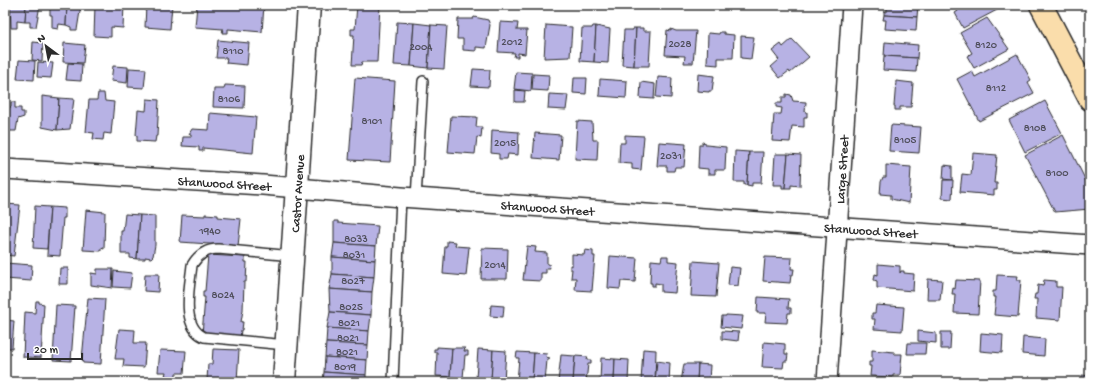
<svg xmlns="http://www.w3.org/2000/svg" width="1095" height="387" viewBox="0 0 1095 387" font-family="'Gochi Hand',sans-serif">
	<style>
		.building { fill: #b7b2e4; stroke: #2b2b2b }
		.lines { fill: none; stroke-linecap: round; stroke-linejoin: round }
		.service-casing { stroke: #2b2b2b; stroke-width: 12 }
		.minor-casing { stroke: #2b2b2b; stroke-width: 22 }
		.secondary-casing { stroke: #2b2b2b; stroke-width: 25 }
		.primary-casing { stroke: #2b2b2b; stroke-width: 25 }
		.service { stroke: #fff; stroke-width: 9 }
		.minor { stroke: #fff; stroke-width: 19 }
		.secondary { stroke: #fff; stroke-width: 22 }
		.primary { stroke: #faddab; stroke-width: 22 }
		.labels { text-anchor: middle; stroke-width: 4; stroke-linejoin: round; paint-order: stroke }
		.number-label { font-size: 11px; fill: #4e4d59 }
		.street-label { font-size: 13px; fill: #2b2b2b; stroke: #fff }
	</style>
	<rect width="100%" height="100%" fill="#fff"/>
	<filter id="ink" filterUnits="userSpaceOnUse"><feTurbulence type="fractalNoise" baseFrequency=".025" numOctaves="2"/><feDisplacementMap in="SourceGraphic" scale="8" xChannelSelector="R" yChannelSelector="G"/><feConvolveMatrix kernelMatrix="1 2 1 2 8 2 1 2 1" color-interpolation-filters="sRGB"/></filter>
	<g filter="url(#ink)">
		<g class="building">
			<polygon points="10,5 26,5 25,22 17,21 17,28 11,28"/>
			<polygon points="26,5 40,5 36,27 30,27 30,22 25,22"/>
			<polygon points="50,5 67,5 66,25 59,24 58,29 52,28 52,15 50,15"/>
			<polygon points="67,5 81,5 77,30 71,30 71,27 66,25"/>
			<polygon points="95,5 124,5 123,28 111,27 111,37 94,36"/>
			<polygon points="146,5 172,5 170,29 145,27"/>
			<polygon points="197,5 264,5 262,32 228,29 228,33 222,33 223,29 195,27"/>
			<polygon points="357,5 380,5 377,62 362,62 361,65 352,65 354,35 351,35 351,29 355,29"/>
			<polygon points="887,5 918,5 917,17 884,15 884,11 887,12"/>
			<polygon points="955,5 995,5 997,10 963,28 955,13 958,11"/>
			<polygon points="884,15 917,17 916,31 885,29 886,20 883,20"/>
			<polygon points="474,17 488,20 490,25 486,48 476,47 476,51 463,50 463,39 457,39 458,19 473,19"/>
			<polygon points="987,18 1009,49 974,68 967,56 972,53 960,33"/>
			<polygon points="397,22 414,23 411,66 394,65"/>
			<polygon points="500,22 518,23 517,30 527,30 525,54 518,53 518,57 514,57 515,53 498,52"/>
			<polygon points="414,23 431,25 428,68 411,66"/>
			<polygon points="431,25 447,26 444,69 428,68"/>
			<polygon points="546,25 572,27 570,57 544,58"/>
			<polygon points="593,26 596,26 594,62 580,61 582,28 592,28"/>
			<polygon points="596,26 610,29 608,63 594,62"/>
			<polygon points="633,28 636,28 634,66 622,65 624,30 633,30"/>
			<polygon points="636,28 643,28 643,31 651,31 649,66 634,66"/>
			<polygon points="671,29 676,31 696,31 693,63 684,63 685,56 665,55 667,30 671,31"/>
			<polygon points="720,32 724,32 724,34 734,35 733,58 718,58 718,65 707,64 708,33 719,34"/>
			<polygon points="741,36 754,37 751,59 741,58"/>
			<polygon points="792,39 809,57 790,73 789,71 780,78 771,67 779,60 772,51 781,44 783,47"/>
			<polygon points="218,40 249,43 247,65 226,63 227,58 216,58"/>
			<polygon points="33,42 43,43 42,61 32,60"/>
			<polygon points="885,42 918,45 917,58 884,56"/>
			<polygon points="64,43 85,45 83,63 63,62"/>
			<polygon points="1017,54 1031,80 1028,82 1034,93 979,121 957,79 972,71 975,77"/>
			<polygon points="884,56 917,58 916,72 883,70"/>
			<polygon points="19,60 35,61 34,80 17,79"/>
			<polygon points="38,62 53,63 51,78 37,77"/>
			<polygon points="68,63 82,64 81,81 66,80"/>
			<polygon points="113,66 128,67 127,83 111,81"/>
			<polygon points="129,68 146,69 144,88 128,87"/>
			<polygon points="473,69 490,70 489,87 471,86"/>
			<polygon points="516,72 532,73 531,91 514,89"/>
			<polygon points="533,74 549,75 548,91 532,90"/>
			<polygon points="698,74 714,76 712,91 709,91 709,92 697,91"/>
			<polygon points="658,77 672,78 671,98 656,97"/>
			<polygon points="355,78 395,81 390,162 349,160"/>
			<polygon points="574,78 587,78 586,94 573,93"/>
			<polygon points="600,79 627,81 626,98 599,96"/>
			<polygon points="896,81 913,83 911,107 900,107 900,110 895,110 895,106 894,106"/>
			<polygon points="641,82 655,84 654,99 640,98"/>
			<polygon points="225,85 245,86 244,108 213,107 214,89 224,89"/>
			<polygon points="515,90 525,91 524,102 515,102"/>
			<polygon points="98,93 104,93 105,101 114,102 111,134 104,133 103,140 93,139 94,133 86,132 89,100 97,100"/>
			<polygon points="549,94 568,95 566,110 548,109"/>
			<polygon points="786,94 791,95 793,101 806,102 805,112 807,112 807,117 804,117 804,127 792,126 790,142 772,141 774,114 781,114 782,108 776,107 776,103 782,103 782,97 786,97"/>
			<polygon points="42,96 59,98 57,130 42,127"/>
			<polygon points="59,98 74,99 70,129 57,130"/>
			<polygon points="147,99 159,100 157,136 156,136 155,142 137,141 137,135 136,135 138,110 146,111"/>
			<polygon points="1045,101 1062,133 1025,152 1009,120"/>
			<polygon points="11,102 15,102 15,108 21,108 21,112 24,112 24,117 18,119 16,131 5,131 5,132 5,107 11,107"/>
			<polygon points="210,113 256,117 253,153 203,148 203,151 199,151 199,147 182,146 183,137 191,137 191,134 189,134 192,129 209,130"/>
			<polygon points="451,116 477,117 476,127 482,127 481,138 477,137 475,154 448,152"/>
			<polygon points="577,121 592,122 593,140 598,140 597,160 575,159"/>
			<polygon points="891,125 921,127 919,153 889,151"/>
			<polygon points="492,130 519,132 518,155 508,154 507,159 499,159 499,154 491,153"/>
			<polygon points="535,133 561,135 559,160 533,158"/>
			<polygon points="625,135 644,136 641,170 632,169 632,164 619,163 620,143 625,143"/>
			<polygon points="1063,135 1090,189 1090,209 1055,212 1025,155"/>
			<polygon points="659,142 686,144 684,167 675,167 674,171 667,171 667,166 657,166"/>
			<polygon points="702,142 706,143 706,145 726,147 725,170 715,170 715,174 708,174 708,169 698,168 699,145 702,145"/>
			<polygon points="735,151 749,152 747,185 744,185 744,182 734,182"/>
			<polygon points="749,152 763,152 761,183 752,183 752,186 747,185"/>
			<polygon points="973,153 997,155 994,183 997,183 997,190 994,190 994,195 960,192 962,174 971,175"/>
			<polygon points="775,154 788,154 785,188 782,188 782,185 773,185"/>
			<polygon points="788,154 801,155 800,186 791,185 791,188 785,188"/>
			<polygon points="886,165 911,167 909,203 891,199 891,195 880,194 881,182 883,177 886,177"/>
			<polygon points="944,165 952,166 952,180 943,179"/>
			<polygon points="943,180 953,180 952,199 942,198"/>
			<polygon points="5,204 20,205 14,256 5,255"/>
			<polygon points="35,206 50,207 47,249 33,248"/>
			<polygon points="50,207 65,208 65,218 63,218 60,256 47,255"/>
			<polygon points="86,210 105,212 104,249 101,248 101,251 83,250"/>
			<polygon points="125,214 140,215 137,259 130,258 130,254 121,254 121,231 123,231"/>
			<polygon points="205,214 218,215 218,217 241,219 238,246 180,242 182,215 205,216"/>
			<polygon points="140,215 155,216 155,245 153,256 151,258 145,257 145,259 137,259"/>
			<polygon points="334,221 338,221 338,223 378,226 376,246 334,243"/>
			<polygon points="447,241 456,242 455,246 469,247 466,276 443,274 445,246 447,246"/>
			<polygon points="334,243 376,246 375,260 332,257"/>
			<polygon points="527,246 536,247 535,252 547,253 547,264 549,264 550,268 546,268 546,273 541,273 541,281 523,280"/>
			<polygon points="482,248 508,249 507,279 481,279"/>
			<polygon points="585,250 593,251 593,256 595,256 592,291 575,290 576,278 571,278 572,269 570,269 570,265 572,266 572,254 584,255"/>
			<polygon points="208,255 245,257 245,262 247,262 246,282 244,282 243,310 241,322 243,322 242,330 241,330 240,338 202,335 205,297 203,297 203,291 205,291"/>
			<polygon points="610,256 637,258 635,282 621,281 620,289 608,288"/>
			<polygon points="662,256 668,256 668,261 678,262 675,293 661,292 661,284 655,283 655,286 652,286 652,283 650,283 651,260 661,261"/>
			<polygon points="332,257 375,260 374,277 332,274"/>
			<polygon points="765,257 792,258 791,269 794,269 793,275 791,275 790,283 763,281"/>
			<polygon points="693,261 719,263 716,297 691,296"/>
			<polygon points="5,263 32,265 31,281 5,279"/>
			<polygon points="878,264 900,266 900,273 901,271 904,271 904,273 914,274 913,291 877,288 877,281 874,280 875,274 878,275"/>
			<polygon points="730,267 740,268 738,286 728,285"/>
			<polygon points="60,268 68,268 68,284 59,284"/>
			<polygon points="97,269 113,269 112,288 91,285 91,273 97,274"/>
			<polygon points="114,271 132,273 130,288 113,287"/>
			<polygon points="145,274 159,274 158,292 144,291"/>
			<polygon points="332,274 374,277 372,292 329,289"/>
			<polygon points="997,275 1018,276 1017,280 1021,280 1018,317 994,315 996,297 993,297 993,291 996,291"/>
			<polygon points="928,279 942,280 940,300 927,300"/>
			<polygon points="956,280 980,281 978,314 954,313 955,294 952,294 953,288 955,289"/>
			<polygon points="1044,280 1056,281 1056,287 1062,287 1060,320 1036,318 1037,299 1034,299 1035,294 1037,294 1038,285 1043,286"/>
			<polygon points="329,289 372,292 371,315 330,312"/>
			<polygon points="758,297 789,299 788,308 791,308 791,313 788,313 787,323 765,322 766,313 757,313"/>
			<polygon points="88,298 105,299 101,364 83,363 82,359"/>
			<polygon points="36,301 39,301 39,303 44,304 41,358 23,357 25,312 35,313"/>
			<polygon points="56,305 75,306 71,361 53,360"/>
			<polygon points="491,305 504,306 503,317 490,316"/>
			<polygon points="876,305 904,307 902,331 874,329 875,319 872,319 872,313 875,313"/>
			<polygon points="330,312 371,315 369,331 327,328"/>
			<polygon points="726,315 743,316 741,329 721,327 722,316 726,316"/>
			<polygon points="5,320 14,321 12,348 5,348"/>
			<polygon points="327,328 369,331 368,345 326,343"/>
			<polygon points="119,329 135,330 134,343 146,343 144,367 123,366 124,359 115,359"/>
			<polygon points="722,331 739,332 738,341 722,339"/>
			<polygon points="918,331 936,333 936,343 918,341"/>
			<polygon points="941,332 951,332 950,349 941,349"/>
			<polygon points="981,333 1003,335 1002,353 980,351"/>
			<polygon points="1023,337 1045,339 1044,356 1022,354"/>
			<polygon points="764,342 785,344 785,354 788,354 787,361 784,361 783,368 762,367"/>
			<polygon points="326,343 368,345 367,360 325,357"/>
			<polygon points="908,343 926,343 925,354 907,354"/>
			<polygon points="437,347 452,348 450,377 436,376 437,352 434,352 434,349 437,349"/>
			<polygon points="452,348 465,348 464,351 468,351 468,355 465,355 463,378 450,377"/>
			<polygon points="213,349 239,350 237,381 207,380 208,364 212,364"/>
			<polygon points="478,349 493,350 491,380 476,379"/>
			<polygon points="643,349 656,350 655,382 641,382"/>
			<polygon points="160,350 186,351 184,373 176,373 176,377 165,376 166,372 158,372"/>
			<polygon points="493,350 506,351 504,381 491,380"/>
			<polygon points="872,350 894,352 894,354 902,354 900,375 893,375 893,377 870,376 871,366 869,366 869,362 872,362"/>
			<polygon points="517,352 534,353 532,382 517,382 519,358 516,358"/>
			<polygon points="534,353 547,354 546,357 550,358 549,360 547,360 545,382 532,382"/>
			<polygon points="561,355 575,356 573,382 558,382"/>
			<polygon points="575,356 588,357 587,360 591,360 591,364 588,364 586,382 573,382"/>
			<polygon points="325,357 367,360 366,375 324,372"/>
			<polygon points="601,358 615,359 614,382 600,382"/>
			<polygon points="615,359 629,360 628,382 614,382"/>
			<polygon points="657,361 670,363 669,382 655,382"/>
			<polygon points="684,364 698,364 697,382 681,382"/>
			<polygon points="698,364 710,365 709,382 697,382"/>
			<polygon points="324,372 366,375 366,382 323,382"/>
			<polygon points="1082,375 1090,376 1090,382 1082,382"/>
		</g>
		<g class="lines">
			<g class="service-casing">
				<g id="service">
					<polyline points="416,198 423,81"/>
					<path d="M286 345 204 337C180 326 190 286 192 265 198 255 206 249 218 249L293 256"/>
					<polyline points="393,382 401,197"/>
				</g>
			</g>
			<g class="minor-casing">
				<g id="minor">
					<path id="s1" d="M5 169 263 185 401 197 1090 245"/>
					<path id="s2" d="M827 382 852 5"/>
				</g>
			</g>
			<g class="secondary-casing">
				<g id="secondary">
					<path id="s3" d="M284 382 309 5"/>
				</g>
			</g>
			<g class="primary-casing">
				<polyline id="primary" points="1041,5 1090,99"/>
			</g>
			<use href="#service" class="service"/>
			<use href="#minor" class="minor"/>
			<use href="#secondary" class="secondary"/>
			<use href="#primary" class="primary"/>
		</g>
	</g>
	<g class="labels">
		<g class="number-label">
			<text x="512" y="45">2012</text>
			<text x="680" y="47">2028</text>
			<text x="986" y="48">8120</text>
			<text x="421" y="50">2004</text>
			<text x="233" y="54">8110</text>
			<text x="996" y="91">8112</text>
			<text x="229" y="102">8106</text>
			<text x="372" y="124">8101</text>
			<text x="1035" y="131">8108</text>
			<text x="905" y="143">8105</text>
			<text x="505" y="146">2015</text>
			<text x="671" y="159">2031</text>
			<text x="1057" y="176">8100</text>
			<text x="210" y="234">1940</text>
			<text x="356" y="242">8033</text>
			<text x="354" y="258">8031</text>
			<text x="495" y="268">2014</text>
			<text x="353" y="284">8027</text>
			<text x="223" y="298">8024</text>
			<text x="351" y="310">8025</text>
			<text x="349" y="326">8021</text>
			<text x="348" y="341">8021</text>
			<text x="347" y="355">8021</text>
			<text x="345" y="370">8019</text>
		</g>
		<g class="street-label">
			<text dy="5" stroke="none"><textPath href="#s2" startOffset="213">Large Street</textPath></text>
			<text dy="5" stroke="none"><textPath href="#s1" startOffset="220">Stanwood Street</textPath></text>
			<text dy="5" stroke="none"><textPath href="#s3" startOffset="189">Castor Avenue</textPath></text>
			<text dy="5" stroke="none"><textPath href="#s1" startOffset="544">Stanwood Street</textPath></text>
			<text dy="5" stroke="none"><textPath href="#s1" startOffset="868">Stanwood Street</textPath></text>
		</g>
	</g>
	<rect width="1095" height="387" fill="none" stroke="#fff" stroke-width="20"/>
	<rect x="10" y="10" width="1075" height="367" fill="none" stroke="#2b2b2b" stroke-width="1.5" filter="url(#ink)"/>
	<g transform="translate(46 46) rotate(328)" stroke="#ffffff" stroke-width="3" paint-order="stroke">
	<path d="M0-3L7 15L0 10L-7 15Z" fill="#2b2b2b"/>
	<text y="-6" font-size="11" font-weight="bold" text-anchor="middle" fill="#2b2b2b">N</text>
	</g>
	<path d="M28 353v6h54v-6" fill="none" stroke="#2b2b2b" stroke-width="2"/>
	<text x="34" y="353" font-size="12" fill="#2b2b2b" stroke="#ffffff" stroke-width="3" paint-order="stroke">20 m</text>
</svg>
